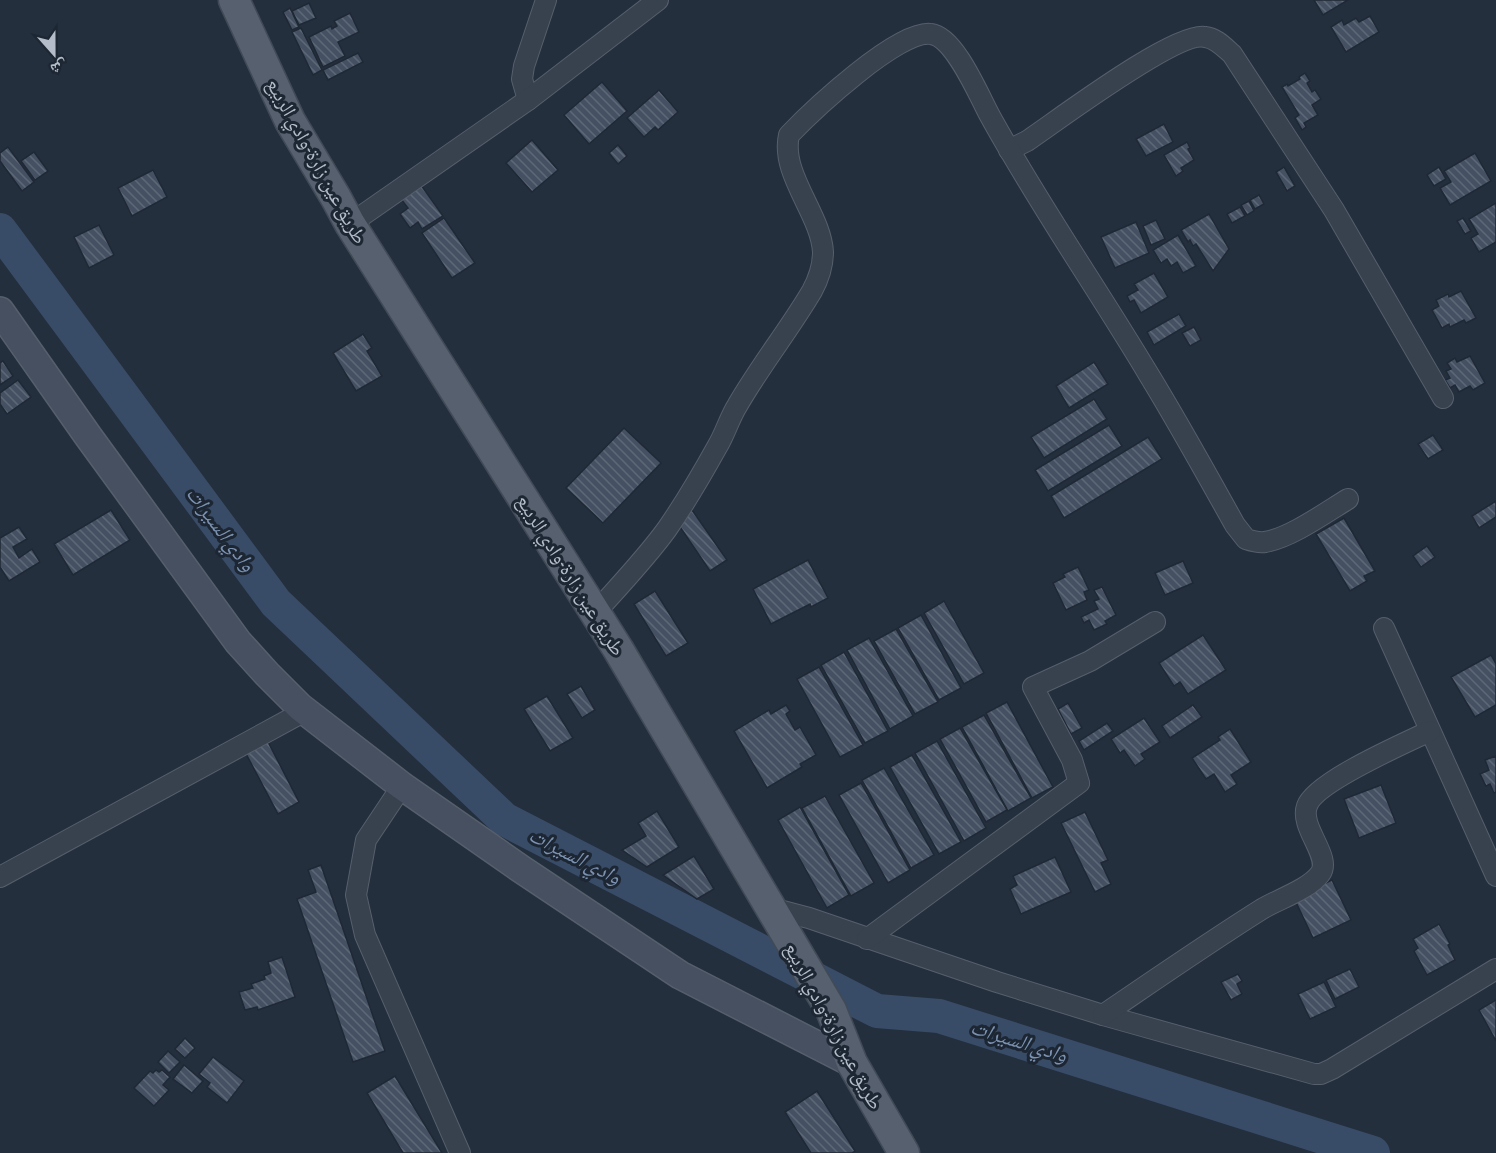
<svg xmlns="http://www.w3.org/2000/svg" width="1496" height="1153" viewBox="0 0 1496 1153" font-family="'Asap Condensed','Noto Naskh Arabic',sans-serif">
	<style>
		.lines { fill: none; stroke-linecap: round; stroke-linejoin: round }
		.river { stroke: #394c67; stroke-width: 34 }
		.building { fill: url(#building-back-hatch); stroke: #1f2835; stroke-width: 1.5 }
		.minor-casing { stroke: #565f6c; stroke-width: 22 }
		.secondary-casing { stroke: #565f6c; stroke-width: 30 }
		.primary-casing { stroke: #414a57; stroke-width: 33 }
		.minor { stroke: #38414e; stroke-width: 20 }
		.secondary { stroke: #465061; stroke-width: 27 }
		.primary { stroke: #56606e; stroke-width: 30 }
		.labels { text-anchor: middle; stroke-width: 6; stroke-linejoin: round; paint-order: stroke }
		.street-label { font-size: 20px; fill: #b4bcc9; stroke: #1d2633 }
		.water-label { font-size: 21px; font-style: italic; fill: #7c92b1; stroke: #1d2633 }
	</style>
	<defs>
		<pattern id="building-back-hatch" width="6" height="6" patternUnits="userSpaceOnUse" patternTransform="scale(1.5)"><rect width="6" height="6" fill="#455162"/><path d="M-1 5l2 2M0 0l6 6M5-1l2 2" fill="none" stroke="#5d6877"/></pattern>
	</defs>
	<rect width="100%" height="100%" fill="#242f3e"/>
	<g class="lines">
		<polyline class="river" points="0,230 276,603 504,819 877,1011 939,1016 1373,1153"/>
	</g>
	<g class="building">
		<polygon points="1314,0 1348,0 1323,15"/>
		<polygon points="309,3 316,18 299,25 292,11"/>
		<polygon points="290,8 299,27 292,30 283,12"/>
		<polygon points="350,13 359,32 338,42 345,56 323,67 309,37 331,26 332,29 337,26 334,21"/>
		<polygon points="1370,16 1379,32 1346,52 1331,27 1342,20 1344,25 1356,18 1359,22"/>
		<polygon points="301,28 322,70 313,75 292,32"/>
		<polygon points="358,53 363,62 328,80 323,70"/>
		<polygon points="1305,73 1310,81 1307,83 1312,92 1315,90 1321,99 1312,105 1318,115 1304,123 1306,127 1302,130 1295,118 1299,115 1282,87 1287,84 1288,86 1300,79 1299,77"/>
		<polygon points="602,82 627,111 589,144 564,115"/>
		<polygon points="659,90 678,112 658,130 655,127 644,137 627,118"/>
		<polygon points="1164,124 1173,142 1146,156 1136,139"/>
		<polygon points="532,140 558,170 532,192 506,163"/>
		<polygon points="1187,142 1190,148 1188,149 1194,160 1181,168 1183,171 1176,176 1164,155"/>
		<polygon points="618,145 627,156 618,164 609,153"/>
		<polygon points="8,147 34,182 22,191 0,161 0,153"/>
		<polygon points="34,152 48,171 35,180 21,161"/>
		<polygon points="1475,153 1491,181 1450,205 1440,188 1451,182 1444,171"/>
		<polygon points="1284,167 1295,186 1287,191 1276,172"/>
		<polygon points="1439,167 1446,179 1434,186 1427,175"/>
		<polygon points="153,170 167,197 132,216 118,188"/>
		<polygon points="421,185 443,216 422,229 418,222 410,228 400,214 408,208 401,199"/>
		<polygon points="1259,195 1264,204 1255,209 1250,200"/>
		<polygon points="1249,201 1254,211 1247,215 1241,205"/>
		<polygon points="1496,203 1496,242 1479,252 1471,238 1478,234 1469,219"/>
		<polygon points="1240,207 1245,216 1232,223 1227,214"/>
		<polygon points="1209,214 1229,249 1213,271 1196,244 1193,246 1190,240 1188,242 1181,230"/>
		<polygon points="444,218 475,263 452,278 422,233"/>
		<polygon points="1463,218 1471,231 1465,234 1457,221"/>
		<polygon points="1156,220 1165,239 1151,245 1143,226"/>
		<polygon points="1136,222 1149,253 1115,268 1101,237"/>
		<polygon points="99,225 114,255 89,268 74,237"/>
		<polygon points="1178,235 1196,266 1183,273 1177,262 1171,266 1167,259 1161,263 1153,250"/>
		<polygon points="1154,273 1168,297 1141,313 1134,300 1130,302 1127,296 1138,290 1134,284"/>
		<polygon points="1461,291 1476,318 1466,323 1464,320 1450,327 1449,324 1442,328 1432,310 1439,306 1436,300 1448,294 1449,297"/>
		<polygon points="1179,314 1186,326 1154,345 1147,332"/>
		<polygon points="1194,327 1201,340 1190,346 1182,333"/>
		<polygon points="363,334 372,348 367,351 382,376 356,391 333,353"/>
		<polygon points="1470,356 1485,383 1473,390 1470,386 1459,392 1455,385 1450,388 1445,380 1450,378 1446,371 1451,369 1447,363 1455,358 1457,362"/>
		<polygon points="3,361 13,376 0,385 0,363"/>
		<polygon points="1094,362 1108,384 1069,408 1056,386"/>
		<polygon points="18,380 31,397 7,414 0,404 0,393"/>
		<polygon points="1094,399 1107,419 1044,458 1031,437"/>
		<polygon points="1109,425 1122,446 1048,491 1035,470"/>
		<polygon points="624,428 661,463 603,523 566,488"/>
		<polygon points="1433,435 1443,450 1428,459 1418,444"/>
		<polygon points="1148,437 1162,459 1064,518 1051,496"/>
		<polygon points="1496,501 1496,517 1479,528 1472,516"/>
		<polygon points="111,510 130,540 73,575 54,544"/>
		<polygon points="692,510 727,560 710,571 676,521"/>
		<polygon points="1344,518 1375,571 1364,576 1367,581 1350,591 1316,534"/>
		<polygon points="19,527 27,539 13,547 19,558 32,549 40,562 9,581 0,567 0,538"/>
		<polygon points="1427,546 1435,557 1421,567 1413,556"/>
		<polygon points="808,560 828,598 811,607 810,604 771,624 753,589"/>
		<polygon points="1183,561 1193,583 1165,595 1155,573"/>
		<polygon points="1078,567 1089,590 1084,592 1087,600 1066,610 1053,583 1065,577 1063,574"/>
		<polygon points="1102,587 1116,615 1105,621 1107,624 1094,630 1089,620 1084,623 1081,617 1098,609 1094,601 1099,599 1094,590"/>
		<polygon points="655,591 688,643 666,656 634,604"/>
		<polygon points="944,601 984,673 964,684 924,613"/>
		<polygon points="921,615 961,688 939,700 898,628"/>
		<polygon points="896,629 938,702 915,714 874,641"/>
		<polygon points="1203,635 1226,670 1188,694 1180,682 1174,686 1159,663"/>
		<polygon points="869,638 913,716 890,729 847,650"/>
		<polygon points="844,652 888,731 865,743 821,665"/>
		<polygon points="1491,655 1496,664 1496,705 1475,717 1451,677"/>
		<polygon points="819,667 863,745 840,757 797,679"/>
		<polygon points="581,686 595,710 582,718 567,694"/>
		<polygon points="547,696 573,738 550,751 524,709"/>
		<polygon points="1007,702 1053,787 1032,798 986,713"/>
		<polygon points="1068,703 1082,728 1071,734 1058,709"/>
		<polygon points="786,705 790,711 786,714 795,730 800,727 816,755 800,764 802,767 767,788 734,731 769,710 771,714"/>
		<polygon points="1193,705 1202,717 1170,738 1162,726"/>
		<polygon points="984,715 1031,798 1008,811 962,727"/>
		<polygon points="1144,718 1160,742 1141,754 1145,759 1135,766 1124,750 1120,753 1111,739"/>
		<polygon points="1107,723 1113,731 1084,750 1079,741"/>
		<polygon points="960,728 1007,810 986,822 940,739"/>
		<polygon points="1230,729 1251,762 1231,775 1237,784 1225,792 1214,774 1206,779 1192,758 1220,740 1218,737"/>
		<polygon points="266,738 299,802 278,814 244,750"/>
		<polygon points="937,741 986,828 964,841 915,753"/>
		<polygon points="912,755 961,842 939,854 890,767"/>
		<polygon points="1496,756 1496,792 1494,793 1490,784 1486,786 1480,774 1489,770 1485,760"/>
		<polygon points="884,768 934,855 911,868 862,780"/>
		<polygon points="861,783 910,870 888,883 839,795"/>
		<polygon points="1381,785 1396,823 1359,838 1344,799"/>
		<polygon points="825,796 874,883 851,896 802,808"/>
		<polygon points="800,807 849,895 827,908 778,820"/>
		<polygon points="657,811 679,847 647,867 622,850 646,836 638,823"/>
		<polygon points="1085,812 1108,860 1101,863 1111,884 1095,892 1061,823"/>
		<polygon points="694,856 714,889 697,899 663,875"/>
		<polygon points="1055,857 1071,892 1021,914 1010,889 1017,885 1013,876"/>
		<polygon points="321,865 385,1051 353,1062 297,899 316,892 308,870"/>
		<polygon points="1332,880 1351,920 1313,938 1294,898"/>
		<polygon points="1439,924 1450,944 1448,945 1455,960 1427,975 1414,951 1418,948 1413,939"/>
		<polygon points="282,957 295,997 258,1010 257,1007 245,1010 239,992 253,988 251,984 265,979 264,976 271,973 268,962"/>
		<polygon points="1350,969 1359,987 1335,999 1326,980"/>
		<polygon points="1238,974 1242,981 1237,984 1242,994 1231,1000 1221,982"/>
		<polygon points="1324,982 1336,1007 1310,1019 1298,994"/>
		<polygon points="1496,1000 1496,1041 1479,1010"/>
		<polygon points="185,1038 195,1048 185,1058 175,1049"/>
		<polygon points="168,1051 180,1062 169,1073 158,1062"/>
		<polygon points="213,1057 244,1081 227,1103 207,1087 210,1083 199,1074"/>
		<polygon points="184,1065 203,1081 192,1093 173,1079"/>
		<polygon points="156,1070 159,1072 162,1070 170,1077 163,1085 169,1090 154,1106 134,1088 150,1071 153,1073"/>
		<polygon points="395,1076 442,1153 403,1153 367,1093"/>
		<polygon points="817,1091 855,1151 852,1153 811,1153 785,1112"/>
	</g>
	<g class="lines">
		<g class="minor-casing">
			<g id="minor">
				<polyline points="528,100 522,79 524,66 546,0"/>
				<path d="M1009 150 1027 141C1057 121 1176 31 1205 37 1216 38 1224 47 1232 54L1334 210 1443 398"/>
				<polyline points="350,224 528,100 658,0"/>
				<path d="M596 612C620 585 646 558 667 529 685 503 702 474 717 447 725 434 729 419 737 406 760 366 789 330 812 291 818 280 823 265 823 252 821 214 780 174 789 135 812 111 899 29 931 34 955 37 979 96 990 116 1039 205 1097 288 1149 375 1179 424 1207 475 1235 525L1246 539C1252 541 1258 543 1265 542 1290 538 1325 513 1348 499"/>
				<polyline points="1384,628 1496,876"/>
				<polyline points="402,786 366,840 356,895 365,935 460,1153"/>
				<polyline points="0,877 305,711"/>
				<polyline points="771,908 809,918 997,982 1103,1015 1314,1074 1321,1074 1332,1069 1496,969"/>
				<polyline points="867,939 1079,783 1072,760 1033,687 1090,661 1155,622"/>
				<path d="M1103 1015C1156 979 1208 943 1262 909 1279 899 1309 889 1320 874 1333 857 1299 828 1307 806 1315 782 1405 743 1430 731"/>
			</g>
		</g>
		<g class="secondary-casing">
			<polyline id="secondary" points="0,311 88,436 238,642 267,674 300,707 402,786 521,869 680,975 852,1063"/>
		</g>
		<g class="primary-casing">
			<polyline id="primary" points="234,0 290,121 336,198 350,224 618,649 831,1010 852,1063 904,1153"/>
		</g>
		<use href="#minor" class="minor"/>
		<use href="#secondary" class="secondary"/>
		<use href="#primary" class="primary"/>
	</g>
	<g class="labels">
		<g class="street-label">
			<text transform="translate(317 161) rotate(61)" y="7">طريق عين زارة-وادي الربيع</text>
			<text transform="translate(571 575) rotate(58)" y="7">طريق عين زارة-وادي الربيع</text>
			<text transform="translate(834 1026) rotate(62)" y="7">طريق عين زارة-وادي الربيع</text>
		</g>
		<g class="water-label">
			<text transform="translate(221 529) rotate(53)" y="7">وادي السيرات</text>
			<text transform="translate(575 856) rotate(27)" y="7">وادي السيرات</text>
			<text transform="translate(1019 1041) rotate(17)" y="7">وادي السيرات</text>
		</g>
	</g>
	<g transform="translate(54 54) rotate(159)" stroke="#1d2633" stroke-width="4.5" paint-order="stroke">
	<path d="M0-4.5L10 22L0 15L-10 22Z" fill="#b4bcc9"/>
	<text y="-9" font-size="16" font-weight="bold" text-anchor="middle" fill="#b4bcc9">ش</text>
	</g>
</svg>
